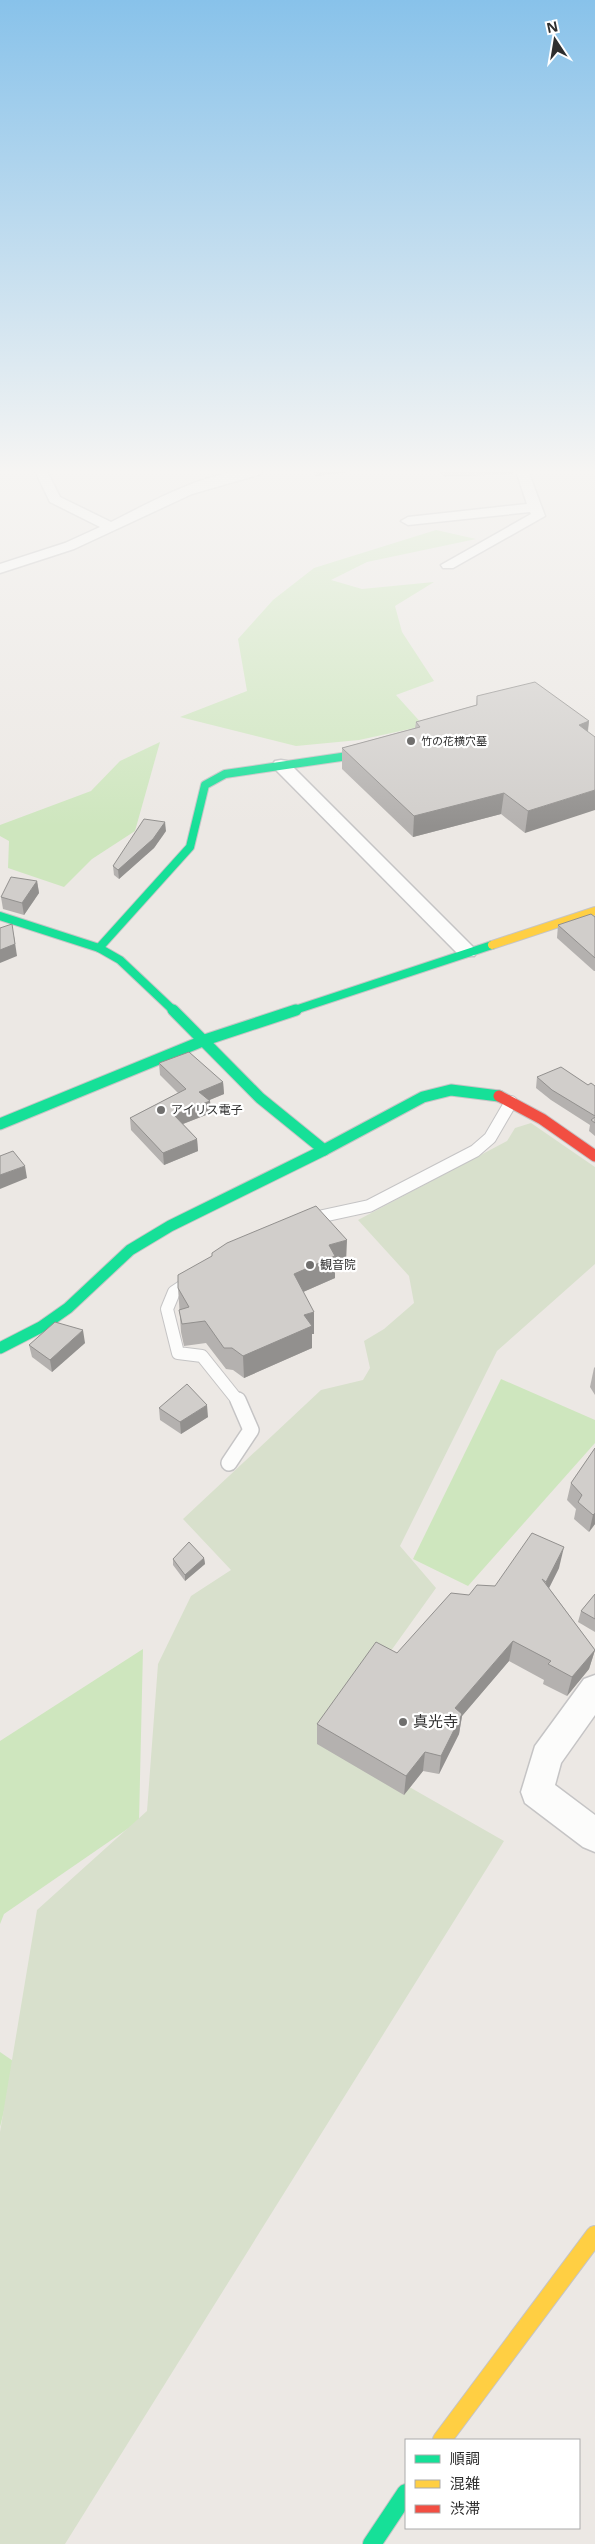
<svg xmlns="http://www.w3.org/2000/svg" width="595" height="2544" viewBox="0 0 595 2544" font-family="'Open Sans','Noto Sans JP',sans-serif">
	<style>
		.green { fill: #cee6be }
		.cemetery { fill: #d8e0cc }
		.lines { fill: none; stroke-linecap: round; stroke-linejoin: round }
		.lane-far1-casing { stroke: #c5c4c5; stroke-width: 14 }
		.lane-casing { stroke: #c5c4c5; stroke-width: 18 }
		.street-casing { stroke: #c5c4c5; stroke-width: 3 }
		.fast-far2-casing { stroke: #c5c4c5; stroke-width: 10 }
		.fast-far1-casing { stroke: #c5c4c5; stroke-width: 13 }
		.fast-casing { stroke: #c5c4c5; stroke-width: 20 }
		.slow-far1-casing { stroke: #c5c4c5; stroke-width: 10 }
		.slow-casing { stroke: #c5c4c5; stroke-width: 20 }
		.jam-casing { stroke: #c5c4c5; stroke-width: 13 }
		.lane-far1 { stroke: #fcfcfb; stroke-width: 12 }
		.lane { stroke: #fcfcfb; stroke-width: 15 }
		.street { fill: #fcfcfb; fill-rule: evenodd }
		.fast-far2 { stroke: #16e098; stroke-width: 8 }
		.fast-far1 { stroke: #16e098; stroke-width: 11 }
		.fast { stroke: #16e098; stroke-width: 18 }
		.slow-far1 { stroke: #ffcf43; stroke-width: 8 }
		.slow { stroke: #ffcf43; stroke-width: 18 }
		.jam { stroke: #f24e42; stroke-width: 11 }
		.wall { fill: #b4b1af }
		.shaded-wall { fill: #92908e }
		.building { fill: #d1cecb; stroke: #92908e }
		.poi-dot { fill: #706f6e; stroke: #fff; stroke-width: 2 }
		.labels { text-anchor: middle; stroke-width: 4.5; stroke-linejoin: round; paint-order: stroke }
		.far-poi-label { font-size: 11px; fill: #2e2e2e; stroke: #fff; text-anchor: start }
		.poi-label { font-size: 12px; fill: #2e2e2e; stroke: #fff; text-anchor: start }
		.near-poi-label { font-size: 15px; fill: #2e2e2e; stroke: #fff; text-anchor: start }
	</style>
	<rect width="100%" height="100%" fill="#ece8e4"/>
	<g class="green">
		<polygon points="436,530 476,539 367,562 331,580 362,589 434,582 395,606 402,632 434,681 396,695 424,726 359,740 296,746 180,717 247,691 238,639 273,600 314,568"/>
		<polygon points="160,742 135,831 92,859 64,887 8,868 9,841 0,836 0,825 91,791 120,761"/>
		<polygon points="501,1379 595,1420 595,1443 468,1586 413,1559"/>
		<polygon points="143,1649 139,1821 4,1914 0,1924 0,1741"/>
		<polygon points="0,2052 16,2063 0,2127"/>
	</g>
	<polygon class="cemetery" points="531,1123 595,1167 595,1264 497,1351 400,1546 436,1588 327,1740 504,1841 65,2544 0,2544 0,2132 37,1910 147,1811 158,1664 191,1596 231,1570 183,1519 321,1390 363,1380 370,1368 364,1341 384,1329 414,1303 409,1276 358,1220 507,1141 515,1128"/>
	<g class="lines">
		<g class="lane-far1-casing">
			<g id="lane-far1">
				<polyline points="309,1219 369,1206 475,1151 490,1138 511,1102"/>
				<polyline points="192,1280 174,1292 167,1309 178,1353 202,1356 238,1401"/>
			</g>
		</g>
		<g class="lane-casing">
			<polyline id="lane" points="229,1463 251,1430 238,1400"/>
		</g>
		<g class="street-casing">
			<g id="street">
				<path d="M35 471H47L60 497 111 522C153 501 215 466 262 471L261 474 192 494 74 549 0 573V564L65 543 100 527 50 502Z"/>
				<polygon points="516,471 528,471 545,516 453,568 443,568 441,565 531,514 530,512 408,525 401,521 408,517 527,504"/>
				<polygon points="281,760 287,761 474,948 477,952 474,956 460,956 275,769 272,765 275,761"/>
				<polygon points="595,1675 595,1715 561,1763 555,1785 595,1815 595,1852 583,1847 525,1803 521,1792 535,1746 584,1679"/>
			</g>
		</g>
		<g class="fast-far2-casing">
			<g id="fast-far2">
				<polyline points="0,916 99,948 120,960 174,1011"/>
				<polyline points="99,948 190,847 205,785 225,774 348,756"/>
				<polyline points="292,1011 492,945"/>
			</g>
		</g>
		<g class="fast-far1-casing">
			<g id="fast-far1">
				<polyline points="173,1010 260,1098 324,1150"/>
				<polyline points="0,1124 205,1040 296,1010"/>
				<polyline points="0,1348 41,1327 68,1308 130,1250 170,1226 324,1150 423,1097 451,1090 499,1096"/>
			</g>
		</g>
		<g class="fast-casing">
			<polyline id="fast" points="372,2544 406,2493"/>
		</g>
		<g class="slow-far1-casing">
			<polyline id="slow-far1" points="492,945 595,911"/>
		</g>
		<g class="slow-casing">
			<polyline id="slow" points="442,2440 595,2235"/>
		</g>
		<g class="jam-casing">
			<polyline id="jam" points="499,1096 542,1119 595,1156"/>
		</g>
		<use href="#lane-far1" class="lane-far1"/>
		<use href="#lane" class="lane"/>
		<use href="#street" class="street"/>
		<use href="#fast-far2" class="fast-far2"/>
		<use href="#fast-far1" class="fast-far1"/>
		<use href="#fast" class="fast"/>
		<use href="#slow-far1" class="slow-far1"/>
		<use href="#slow" class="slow"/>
		<use href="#jam" class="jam"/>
	</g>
	<g class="wall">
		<polygon points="313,471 357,471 316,476"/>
		<polygon points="439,471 513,471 513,474 444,477"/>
		<polygon points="477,696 589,721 588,732 525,833 501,814 413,837 342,769 342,748 415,728 416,722 476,705"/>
		<polygon points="166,831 154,848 119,879 114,875 113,866"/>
		<polygon points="37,881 39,893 24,915 3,909 1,897"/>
		<polygon points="595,917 595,971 594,971 557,938 558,925"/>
		<polygon points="159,1063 223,1082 224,1094 209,1100 210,1101 211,1113 183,1124 197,1139 198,1151 164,1165 131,1130 130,1118 178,1093 160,1075"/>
		<polygon points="537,1077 595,1086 595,1136 589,1131 590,1125 551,1100 536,1088"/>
		<polygon points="212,1253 346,1263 335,1266 335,1278 303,1292 314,1334 312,1334 312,1348 244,1378 233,1370 226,1369 206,1343 184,1346 181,1332 178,1288 212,1256"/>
		<polygon points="85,1343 52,1372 32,1357 29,1345"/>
		<polygon points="595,1367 595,1395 590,1387 594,1368"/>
		<polygon points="159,1408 208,1417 181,1434 160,1420"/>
		<polygon points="595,1448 595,1524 589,1532 574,1519 576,1509 567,1500 571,1483"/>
		<polygon points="204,1558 205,1564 185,1581 173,1565 173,1559"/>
		<polygon points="559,1568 549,1588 595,1650 589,1669 567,1696 543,1684 544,1680 509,1661 462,1716 459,1734 439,1774 423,1771 404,1795 317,1744 317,1724 397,1653 495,1586"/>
		<polygon points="595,1594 595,1632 578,1622 581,1611"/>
	</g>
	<g class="shaded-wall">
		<polygon points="316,471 357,471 316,476"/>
		<polygon points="589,721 586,742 579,725"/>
		<polygon points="595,790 595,810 525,833 528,811"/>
		<polygon points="504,793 501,814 413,837 414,816"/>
		<polygon points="165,822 166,831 154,848 119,879 118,870"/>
		<polygon points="37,881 39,893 24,915 22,903"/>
		<polygon points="14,936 17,956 0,963 0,950"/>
		<polygon points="223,1082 224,1094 200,1104 199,1092"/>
		<polygon points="210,1101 211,1113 175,1127 174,1115"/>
		<polygon points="197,1139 198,1151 164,1165 163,1153"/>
		<polygon points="25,1166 27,1178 0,1189 0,1175"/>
		<polygon points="347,1240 346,1263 335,1266 335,1278 294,1296 294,1274 329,1245"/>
		<polygon points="314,1312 314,1334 312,1334 312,1348 244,1378 243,1356 304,1315"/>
		<polygon points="83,1330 85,1343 52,1372 50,1360"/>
		<polygon points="207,1405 208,1417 181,1434 180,1422"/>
		<polygon points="595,1513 595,1524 589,1532 593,1515"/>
		<polygon points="564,1547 559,1568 542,1602 546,1582"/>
		<polygon points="204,1558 205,1564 185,1581 185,1575"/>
		<polygon points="513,1641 509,1661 462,1716 459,1734 439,1774 441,1756 455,1708"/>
		<polygon points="595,1650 589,1669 567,1696 572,1677"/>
		<polygon points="425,1752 423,1771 404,1795 406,1776"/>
	</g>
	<g class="building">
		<polygon points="535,682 589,721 579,725 595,737 595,790 528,811 504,793 414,816 342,748 420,727 416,722 477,705 477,696"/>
		<polygon points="144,819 165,822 153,839 118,870 113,866"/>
		<polygon points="11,877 37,881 22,903 1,897"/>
		<polygon points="591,914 595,917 595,958 558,925"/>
		<polygon points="12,924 15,944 0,950 0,928"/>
		<polygon points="189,1052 223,1082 199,1092 210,1101 174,1115 197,1139 163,1153 130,1118 186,1089 159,1063"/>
		<polygon points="561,1067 588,1085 591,1083 595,1086 595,1116 552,1090 537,1077"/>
		<polygon points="595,1117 595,1123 591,1120"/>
		<polygon points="13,1151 25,1166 0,1175 0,1156"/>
		<polygon points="316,1206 347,1240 329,1245 335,1256 294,1274 314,1312 304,1315 312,1326 243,1356 232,1348 224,1348 205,1321 182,1324 179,1310 189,1307 178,1288 178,1275 212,1256 212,1253 227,1243"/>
		<polygon points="55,1322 83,1330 50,1360 29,1345"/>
		<polygon points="187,1384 207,1405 180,1422 159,1408"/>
		<polygon points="595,1448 595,1513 593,1515 578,1502 582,1495 571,1483"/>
		<polygon points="532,1533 564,1547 546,1582 542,1579 595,1650 572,1677 548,1664 551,1661 513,1641 455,1708 462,1714 441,1756 425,1752 406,1776 317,1724 376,1642 397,1653 451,1593 469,1595 477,1585 495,1586"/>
		<polygon points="189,1542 204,1558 185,1575 173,1559"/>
		<polygon points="595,1594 595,1619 581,1611"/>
	</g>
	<linearGradient id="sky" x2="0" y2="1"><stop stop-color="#88c2ea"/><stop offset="0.57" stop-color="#f6f5f3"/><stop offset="1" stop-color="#f6f5f3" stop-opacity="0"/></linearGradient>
	<rect width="595" height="827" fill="url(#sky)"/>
	<g class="poi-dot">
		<circle cx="411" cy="741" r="5"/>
		<circle cx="161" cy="1110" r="5"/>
		<circle cx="310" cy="1265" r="5"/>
		<circle cx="403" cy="1722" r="5"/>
	</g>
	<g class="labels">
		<g class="far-poi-label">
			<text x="421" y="745">竹の花横穴墓</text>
		</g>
		<g class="poi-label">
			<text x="171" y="1114">アイリス電子</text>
			<text x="320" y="1269">観音院</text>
		</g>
		<g class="near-poi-label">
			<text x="413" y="1727">真光寺</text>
		</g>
	</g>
	<rect x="405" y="2439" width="175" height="90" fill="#ffffff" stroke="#ababab"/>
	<rect x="415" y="2455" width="25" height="8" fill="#16e098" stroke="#ababab"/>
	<text x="450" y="2464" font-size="15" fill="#2e2e2e">順調</text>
	<rect x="415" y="2480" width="25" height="8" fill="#ffcf43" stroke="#ababab"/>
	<text x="450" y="2489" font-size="15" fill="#2e2e2e">混雑</text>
	<rect x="415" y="2505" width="25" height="8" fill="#f24e42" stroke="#ababab"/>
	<text x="450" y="2514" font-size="15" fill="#2e2e2e">渋滞</text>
	<g transform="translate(555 40) rotate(348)" stroke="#ffffff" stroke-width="4" paint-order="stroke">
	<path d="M0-4L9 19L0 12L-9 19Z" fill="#2e2e2e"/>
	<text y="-8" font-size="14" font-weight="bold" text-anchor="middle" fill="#2e2e2e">N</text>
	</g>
</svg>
